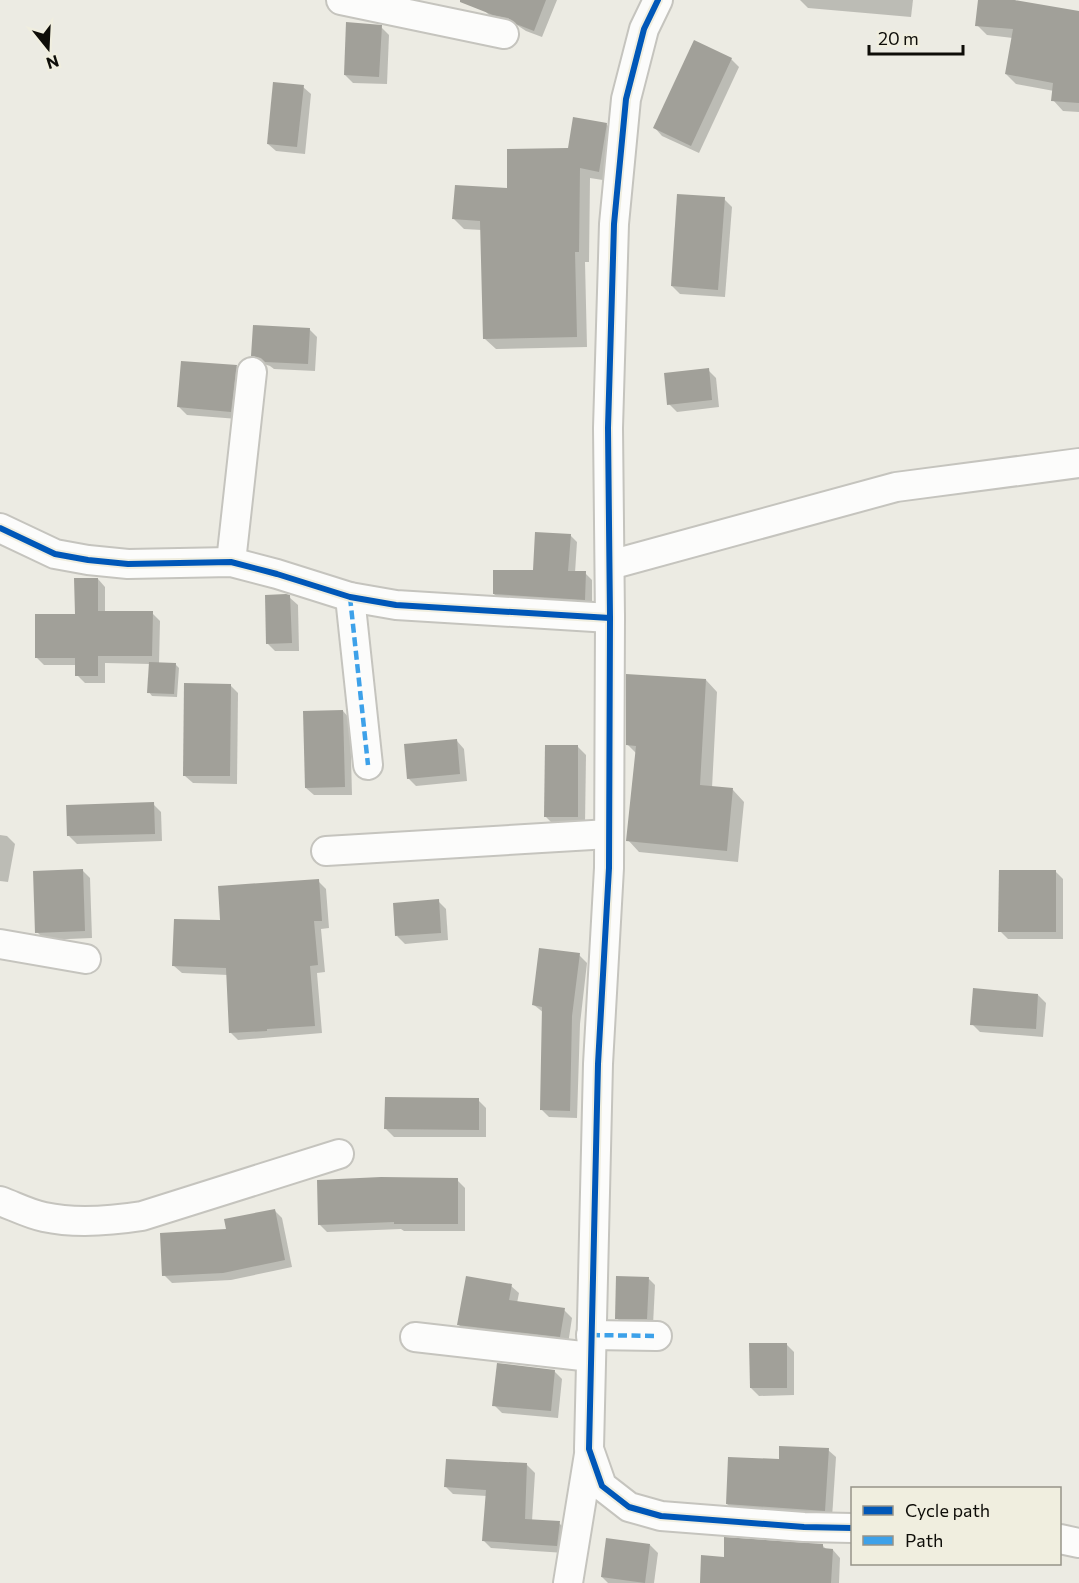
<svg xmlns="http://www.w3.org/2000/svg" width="1079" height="1583" viewBox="0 0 1079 1583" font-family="Commissioner,sans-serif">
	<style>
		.shadow { fill: #0003 }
		.building { fill: #a1a099 }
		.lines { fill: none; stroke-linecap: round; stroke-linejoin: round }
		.street-casing { stroke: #c5c4be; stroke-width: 32 }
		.street { stroke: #fcfcfb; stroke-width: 28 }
		.quiet { stroke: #3da1e9; stroke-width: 4.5; stroke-dasharray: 9 4.5; stroke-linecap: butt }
		.cycleway-casing { stroke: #f0eedf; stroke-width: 10 }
		.cycleway { stroke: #0057b8; stroke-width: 6 }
	</style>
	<rect width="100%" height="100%" fill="#ecebe3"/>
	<g class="shadow">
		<polygon points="488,0 557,0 542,37 526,31 517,25 492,18 484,10"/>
		<polygon points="800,0 913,0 911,17 808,8"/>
		<polygon points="980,0 1015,0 1017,2 1079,12 1079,112 1063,111 1053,100 1054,91 1016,84 1006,74 1013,38 987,35 977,25"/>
		<polygon points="381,27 389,35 387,84 353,83 345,75"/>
		<polygon points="731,59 739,67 699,153 662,136 655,128"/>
		<polygon points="303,87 311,94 305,154 276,151 268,144"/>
		<polygon points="606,124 617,135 609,181 590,178 589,262 585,262 587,347 496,349 485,339 482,230 464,229 453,218 508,190"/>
		<polygon points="724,199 732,207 725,297 680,294 672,286"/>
		<polygon points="309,329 317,337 315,371 274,369 270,366 261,363 253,355"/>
		<polygon points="183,362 237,367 244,374 238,419 187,415 179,407"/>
		<polygon points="708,370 716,378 719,407 677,412 669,404"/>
		<polygon points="570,535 577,542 575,573 585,573 592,580 592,606 501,601 494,594 534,572"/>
		<polygon points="98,579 105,587 105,612 152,613 160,621 159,664 175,664 179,668 177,697 152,696 149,692 150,664 105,663 105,683 85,683 77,675 77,665 44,665 36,657 76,615"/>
		<polygon points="289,597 298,605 299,651 275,651 267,643"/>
		<polygon points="706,680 717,692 712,788 733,790 744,802 738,862 639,852 628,840 637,754 627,744"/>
		<polygon points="230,685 238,693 237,784 193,783 185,776"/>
		<polygon points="343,711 350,719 352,795 314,795 306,788"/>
		<polygon points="457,741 464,749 467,781 416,786 408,778"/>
		<polygon points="578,747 586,755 585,825 554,825 546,817"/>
		<polygon points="153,804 161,812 162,841 77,844 69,836"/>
		<polygon points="0,835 7,836 15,844 8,882 0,881"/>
		<polygon points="82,870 90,878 92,938 45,940 37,932"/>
		<polygon points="1055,871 1063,879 1063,939 1008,939 1000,931"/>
		<polygon points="318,881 326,889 329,928 321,929 325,972 317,973 322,1033 238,1040 230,1032 228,975 182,973 174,966 221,921"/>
		<polygon points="438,901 446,909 448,940 405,944 397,936"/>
		<polygon points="579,955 587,963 580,1024 577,1118 549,1117 541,1109 544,1013 534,1005"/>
		<polygon points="1038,995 1046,1003 1043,1037 980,1032 972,1024"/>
		<polygon points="478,1100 486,1108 486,1137 394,1137 386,1129"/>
		<polygon points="457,1180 465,1188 465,1231 404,1231 401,1229 327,1232 319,1224"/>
		<polygon points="274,1210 282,1218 292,1267 231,1280 172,1283 164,1275 228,1230"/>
		<polygon points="649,1279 655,1285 653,1325 623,1325 617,1318"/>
		<polygon points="511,1286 519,1293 517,1303 564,1310 572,1318 568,1344 466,1332 459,1325"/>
		<polygon points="786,1344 794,1352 794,1395 759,1396 751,1388"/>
		<polygon points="554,1371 562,1379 558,1418 502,1413 494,1405"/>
		<polygon points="828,1450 836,1457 832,1518 735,1512 727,1504"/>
		<polygon points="527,1465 535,1473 532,1521 559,1523 567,1531 565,1553 491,1548 483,1540 487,1496 453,1494 446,1487"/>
		<polygon points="650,1545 658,1553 654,1583 608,1583 602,1577"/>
		<polygon points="822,1545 827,1550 833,1550 840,1558 839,1583 701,1583 725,1558"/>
	</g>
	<g class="building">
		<polygon points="460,0 546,0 534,31 516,24 508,18 493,15 460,2"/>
		<polygon points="978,0 1014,0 1079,11 1079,103 1051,101 1053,83 1005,74 1013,29 975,26"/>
		<polygon points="346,22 382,25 379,77 344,75"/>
		<polygon points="694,40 732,58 691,146 653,128"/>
		<polygon points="273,82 304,85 297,147 267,144"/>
		<polygon points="573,117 607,123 599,172 580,168 579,252 575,252 577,337 483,339 480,221 452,219 455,185 507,188 507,149 568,148"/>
		<polygon points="677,194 725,197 718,290 671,286"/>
		<polygon points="253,325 310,328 308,364 265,362 261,358 251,356"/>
		<polygon points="181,361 237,365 236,370 231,412 177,407"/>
		<polygon points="709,368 712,400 667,405 664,373"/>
		<polygon points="535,532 571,534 568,571 586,571 585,600 493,594 493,570 533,570"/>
		<polygon points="74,578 98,578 98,611 153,611 152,656 98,656 98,676 75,676 75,658 35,658 35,614 75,614"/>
		<polygon points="286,594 290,595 292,643 266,644 265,595"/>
		<polygon points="149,662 176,663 174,694 147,693"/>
		<polygon points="626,674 706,679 700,785 733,788 727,851 626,841 636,746 626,745"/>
		<polygon points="184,683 231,684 230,776 183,776"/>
		<polygon points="343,710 345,787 305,788 303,711"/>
		<polygon points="457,739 460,774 407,779 404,744"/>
		<polygon points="545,745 578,745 578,817 544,817"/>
		<polygon points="154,802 155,834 67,836 66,805"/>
		<polygon points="83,869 85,931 35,933 33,871"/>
		<polygon points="999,870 1056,870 1056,932 998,932"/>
		<polygon points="319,879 322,921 314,921 318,965 310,966 315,1026 267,1029 267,1031 229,1033 226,968 172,966 174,919 220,920 218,886"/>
		<polygon points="439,899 441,933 395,936 393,903"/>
		<polygon points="539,948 580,953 572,1016 570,1111 540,1110 542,1007 532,1005"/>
		<polygon points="973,988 1038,994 1036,1029 970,1025"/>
		<polygon points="385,1097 479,1098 479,1130 384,1129"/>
		<polygon points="381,1177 458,1178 458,1224 394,1224 394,1222 318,1225 317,1180"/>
		<polygon points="275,1209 285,1260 223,1273 162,1276 160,1233 226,1229 224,1219"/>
		<polygon points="466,1276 512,1284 509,1300 565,1308 560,1337 457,1325"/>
		<polygon points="616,1276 649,1277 647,1319 615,1319"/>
		<polygon points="749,1343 787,1343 787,1388 750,1388"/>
		<polygon points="497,1363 555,1370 551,1411 492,1406"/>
		<polygon points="779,1446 829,1448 825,1511 726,1504 728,1457 779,1459"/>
		<polygon points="446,1459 527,1463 525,1519 560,1521 557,1546 482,1541 486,1490 444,1487"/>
		<polygon points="724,1537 823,1544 823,1548 833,1549 831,1583 700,1583 701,1555 724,1557"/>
		<polygon points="606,1538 650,1544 645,1583 601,1577"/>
	</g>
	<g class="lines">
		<g class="street-casing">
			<g id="street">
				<polyline points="341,0 504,34"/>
				<polyline points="658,0 644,29 626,99 614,224 608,428 610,618 609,868 598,1064 589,1449 602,1486 629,1507 661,1516 804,1527 852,1528"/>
				<polyline points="0,528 55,554 88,560 128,564 231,562 277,574 350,597 396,605 610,618"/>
				<polyline points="231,562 252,372"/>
				<polyline points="610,565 896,487 1079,463"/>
				<polyline points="350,597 368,765"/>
				<polyline points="326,851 609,834"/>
				<polyline points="0,944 86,959"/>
				<path d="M0 1201C14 1206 29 1214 44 1217 76 1224 110 1221 142 1216L339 1154"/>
				<polyline points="591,1335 657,1336"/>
				<polyline points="415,1337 591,1357"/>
				<polyline points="1060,1539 1079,1543"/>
				<polyline points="568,1583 589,1454"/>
			</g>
		</g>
		<use href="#street" class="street"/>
		<g class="quiet">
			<polyline points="350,597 368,765"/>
			<polyline points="591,1335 657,1336"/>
		</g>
		<g class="cycleway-casing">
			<g id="cycleway">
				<polyline points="658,0 644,29 626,99 614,224 608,428 610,618 609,868 598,1064 589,1449 602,1486 629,1507 661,1516 804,1527 852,1528"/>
				<polyline points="0,528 55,554 88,560 128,564 231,562 277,574 350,597 396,605 610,618"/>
			</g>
		</g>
		<use href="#cycleway" class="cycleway"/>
	</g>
	<rect x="851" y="1487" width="210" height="78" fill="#f0eedf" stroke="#969489" stroke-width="1.5"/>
	<rect x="863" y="1506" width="30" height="9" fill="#0057b8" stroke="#969489" stroke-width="1.5"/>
	<text x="905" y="1517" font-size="18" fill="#0e0d08">Cycle path</text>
	<rect x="863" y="1536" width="30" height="9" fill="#3da1e9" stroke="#969489" stroke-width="1.5"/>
	<text x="905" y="1547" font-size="18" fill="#0e0d08">Path</text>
	<g transform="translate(48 48) rotate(162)" stroke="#f0eedf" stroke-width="4.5" paint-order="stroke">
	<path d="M0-4.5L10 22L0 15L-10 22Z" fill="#0e0d08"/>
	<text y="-9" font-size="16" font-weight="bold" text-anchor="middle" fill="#0e0d08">N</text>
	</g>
	<path d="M869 45v9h94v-9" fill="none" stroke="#0e0d08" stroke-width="3"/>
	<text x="878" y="45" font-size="18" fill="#0e0d08" stroke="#f0eedf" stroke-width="4.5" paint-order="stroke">20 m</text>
</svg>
